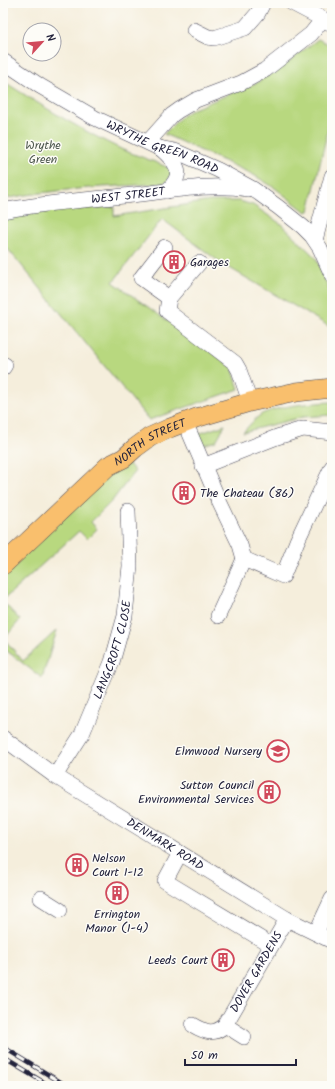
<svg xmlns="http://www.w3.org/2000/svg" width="335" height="1089" viewBox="0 0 335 1089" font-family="Kalam,sans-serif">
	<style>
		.green { fill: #b8d87f; stroke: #6d7d5d }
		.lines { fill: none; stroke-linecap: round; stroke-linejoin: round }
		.minor-casing { stroke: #424153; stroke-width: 16 }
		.major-casing { stroke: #424153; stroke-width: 20 }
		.minor { stroke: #fff; stroke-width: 15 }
		.major { stroke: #f9bf6d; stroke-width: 19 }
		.rail-casing { stroke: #22223b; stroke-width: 4.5 }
		.rail { stroke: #fdfcf7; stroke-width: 3; stroke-dasharray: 9; stroke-linecap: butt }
		.labels { text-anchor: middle; stroke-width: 3; stroke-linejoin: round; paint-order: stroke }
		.park-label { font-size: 12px; fill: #4f594f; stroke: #fdfcf7 }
		.street-label { font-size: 12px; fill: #22223b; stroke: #fdfcf7 }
		.poi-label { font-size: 12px; fill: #22223b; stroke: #fdfcf7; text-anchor: start }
	</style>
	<rect width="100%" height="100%" fill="#fdfcf7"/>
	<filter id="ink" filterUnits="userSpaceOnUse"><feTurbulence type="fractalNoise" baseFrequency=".025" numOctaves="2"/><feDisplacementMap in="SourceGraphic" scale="8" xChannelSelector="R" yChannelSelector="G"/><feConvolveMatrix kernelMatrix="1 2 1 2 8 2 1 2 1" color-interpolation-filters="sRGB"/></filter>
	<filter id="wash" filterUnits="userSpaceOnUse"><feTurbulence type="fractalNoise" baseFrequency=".012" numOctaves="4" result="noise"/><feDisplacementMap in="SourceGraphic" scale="16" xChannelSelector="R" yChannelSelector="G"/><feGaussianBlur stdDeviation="0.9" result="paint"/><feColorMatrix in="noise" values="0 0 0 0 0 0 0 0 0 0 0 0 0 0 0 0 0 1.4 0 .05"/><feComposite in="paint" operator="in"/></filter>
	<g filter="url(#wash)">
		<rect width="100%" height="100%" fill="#f5eedc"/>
		<g class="green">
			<polygon points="318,39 332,46 332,112 309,211 306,212 275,188 252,174 164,134 182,116 191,110 256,83 281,68"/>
			<path d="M3 81C42 106 81 130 123 150 138 156 154 161 169 168 173 174 169 182 163 184 109 186 56 189 3 199Z"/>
			<polygon points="210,201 239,201 253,205 281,224 316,258 332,297 332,328 221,263 162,219 113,282 232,367 239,389 149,420 3,243 3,219 31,212 114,206 114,216"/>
			<path d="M332 402V415L303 417 243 432C249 426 257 416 264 413 283 405 312 403 332 402Z"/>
			<polygon points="225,425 216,441 197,447 192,436"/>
			<polygon points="124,459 135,471 112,501 91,522 97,529 87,539 79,531 3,600 3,565"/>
			<polygon points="3,602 20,620 4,639 23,661 57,630 42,678 3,648"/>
		</g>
	</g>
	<g filter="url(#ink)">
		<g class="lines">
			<g class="minor-casing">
				<g id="minor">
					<polyline points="292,3 332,24"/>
					<polyline points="194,30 208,37 214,38 245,28 258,13 263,3"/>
					<path id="s1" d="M3 61 40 86 95 118 159 148 175 151 218 170 253 189 278 207 303 227 312 236 320 248 332 275"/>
					<polyline points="148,142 172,115 179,110 196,100 241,83 265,70 311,34 323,19"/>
					<path d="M160 148C177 163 186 173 167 191"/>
					<path id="s2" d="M3 211C46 202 90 200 133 195 170 191 211 183 248 189"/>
					<polyline points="315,240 332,176"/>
					<polyline points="165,247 141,278 169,298 167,311 235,363 239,370 250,402"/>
					<polyline points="169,298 199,263"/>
					<polyline points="3,368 5,365"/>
					<polyline points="185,422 218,499 240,545 244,559 283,576 297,541 332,467"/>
					<polyline points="203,466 277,437 303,429 332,432"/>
					<polyline points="218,616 244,559"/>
					<path id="s3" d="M3 738 55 776 287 919 332 941"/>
					<path id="s4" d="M55 776 82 734 112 662 125 616 130 566 128 511"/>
					<polyline points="180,853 165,881 271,945"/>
					<polyline points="41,898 60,910"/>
					<polyline points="316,933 332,899"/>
					<path id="s5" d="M193 1025C205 1032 214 1036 225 1025L287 919"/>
					<polyline points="225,1025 244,1037"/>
				</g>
			</g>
			<g class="major-casing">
				<g id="major">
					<path id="s6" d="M3 565 108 466 124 458 135 448 150 437 170 428 196 418 250 402 296 392 332 388"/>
				</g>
			</g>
			<use href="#minor" class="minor"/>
			<use href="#major" class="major"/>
			<g class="rail-casing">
				<g id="rail">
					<polyline points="3,1047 67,1086"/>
					<polyline points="3,1058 50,1086"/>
				</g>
			</g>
			<use href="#rail" class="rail"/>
		</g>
	</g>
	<defs>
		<g id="building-ring" transform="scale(1.15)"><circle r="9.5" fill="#fdfcf7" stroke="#d1495b" stroke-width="1.5"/><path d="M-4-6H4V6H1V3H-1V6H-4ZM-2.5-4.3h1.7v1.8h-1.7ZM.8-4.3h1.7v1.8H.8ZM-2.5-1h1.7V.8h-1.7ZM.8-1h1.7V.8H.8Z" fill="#d1495b"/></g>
		<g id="school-ring" transform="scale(1.15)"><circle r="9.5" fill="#fdfcf7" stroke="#d1495b" stroke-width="1.5"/><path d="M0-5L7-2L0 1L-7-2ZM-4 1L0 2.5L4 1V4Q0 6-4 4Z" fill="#d1495b"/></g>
	</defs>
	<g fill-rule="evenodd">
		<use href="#building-ring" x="174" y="262"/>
		<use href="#building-ring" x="184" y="493"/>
		<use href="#school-ring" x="278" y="751"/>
		<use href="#building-ring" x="269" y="792"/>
		<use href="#building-ring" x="77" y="865"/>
		<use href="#building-ring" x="117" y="893"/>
		<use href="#building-ring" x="223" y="960"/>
	</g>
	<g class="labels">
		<g class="park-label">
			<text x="43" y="149">Wrythe<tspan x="43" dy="14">Green</tspan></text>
		</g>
		<g class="street-label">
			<text dy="4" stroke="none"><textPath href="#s1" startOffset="182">WRYTHE GREEN ROAD</textPath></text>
			<text dy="4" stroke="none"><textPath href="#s2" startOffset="126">WEST STREET</textPath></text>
			<text dy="4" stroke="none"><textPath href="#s6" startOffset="193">NORTH STREET</textPath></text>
			<text dy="4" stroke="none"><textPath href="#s4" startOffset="140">LANGCROFT CLOSE</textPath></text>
			<text dy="4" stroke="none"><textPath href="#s3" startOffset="194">DENMARK ROAD</textPath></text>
			<text dy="4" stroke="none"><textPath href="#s5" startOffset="97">DOVER GARDENS</textPath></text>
		</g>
		<g class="poi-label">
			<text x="190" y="266">Garages</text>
			<text x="200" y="497">The Chateau (86)</text>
			<text x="262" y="755" text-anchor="end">Elmwood Nursery</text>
			<text x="254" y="789" text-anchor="end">Sutton Council<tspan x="254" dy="14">Environmental Services</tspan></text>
			<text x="92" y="862">Nelson<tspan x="92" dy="14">Court 1-12</tspan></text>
			<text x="117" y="918" text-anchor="middle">Errington<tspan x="117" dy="14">Manor (1-4)</tspan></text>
			<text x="208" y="964" text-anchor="end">Leeds Court</text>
		</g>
	</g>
	<rect width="335" height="1089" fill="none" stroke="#fdfcf7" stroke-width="16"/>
	<g transform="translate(42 42) rotate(63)"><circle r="19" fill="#fdfcf7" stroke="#a5a5ac"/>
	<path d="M0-3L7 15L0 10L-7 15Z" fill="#d1495b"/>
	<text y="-6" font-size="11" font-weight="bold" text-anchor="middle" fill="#22223b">N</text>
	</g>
	<path d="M185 1059v6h111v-6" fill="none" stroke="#22223b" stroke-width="2"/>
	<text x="191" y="1059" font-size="12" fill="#22223b" stroke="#fdfcf7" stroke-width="3" paint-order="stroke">50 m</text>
</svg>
